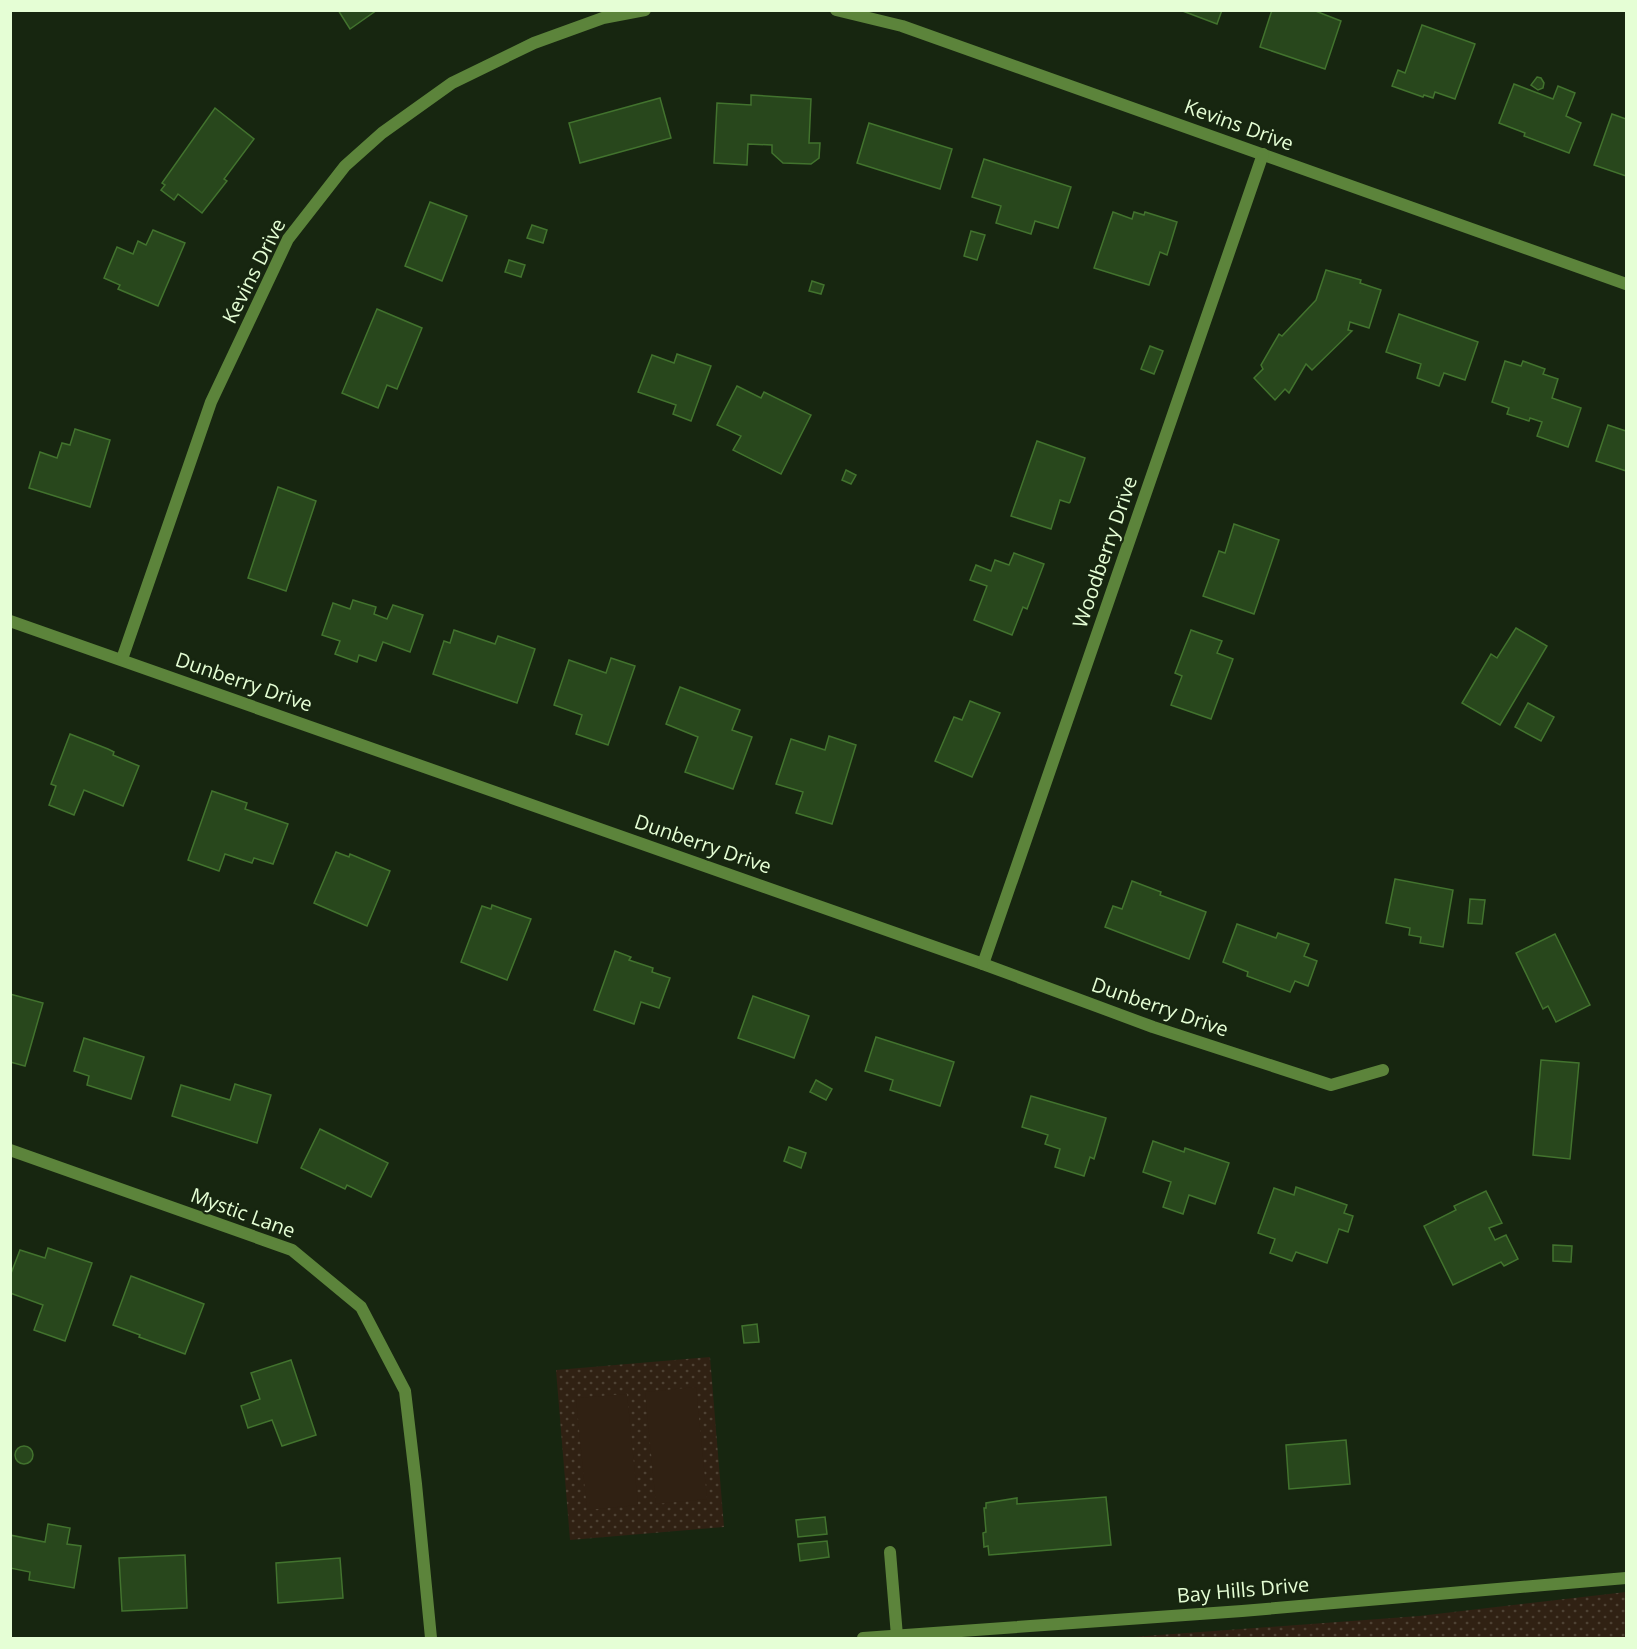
<svg xmlns="http://www.w3.org/2000/svg" width="1637" height="1649" viewBox="0 0 1637 1649" font-family="'Open Sans',sans-serif">
	<style>
		.grass { fill: url(#grass-dots) }
		.garden { fill: #302113 }
		.building { fill: #28471c; stroke: #42732e; stroke-width: 1.5 }
		.lines { fill: none; stroke-linecap: round; stroke-linejoin: round }
		.lane { stroke: #5c843b; stroke-width: 12 }
		.street { stroke: #5c843b; stroke-width: 12 }
		.labels { text-anchor: middle; stroke-width: 4.5; stroke-linejoin: round; paint-order: stroke }
		.street-label { font-size: 20px; fill: #e5fed5; stroke: #172610 }
	</style>
	<defs>
		<pattern id="grass-dots" width="8" height="8" patternUnits="userSpaceOnUse" patternTransform="scale(1.5)"><rect width="8" height="8" fill="#302113"/><path d="M2 2h.1M6 6h.1" fill="none" stroke="#4e4234" stroke-width="1.8" stroke-linecap="round"/></pattern>
	</defs>
	<rect width="100%" height="100%" fill="#172610"/>
	<g class="grass">
		<polygon points="710,1357 724,1527 570,1540 556,1370"/>
		<polygon points="1626,1592 1626,1638 1118,1638 1419,1616"/>
	</g>
	<g class="garden">
		<polygon points="696,1387 707,1499 656,1504 645,1392"/>
		<polygon points="627,1394 638,1505 587,1510 576,1398"/>
	</g>
	<g class="building">
		<polygon points="338,10 377,10 350,29"/>
		<polygon points="1180,10 1222,10 1217,24"/>
		<polygon points="1272,10 1313,10 1341,21 1325,69 1260,47"/>
		<polygon points="1422,25 1475,44 1455,99 1435,92 1433,98 1424,95 1423,97 1392,86 1398,70 1405,73"/>
		<polygon points="1537,77 1541,78 1544,83 1543,88 1538,90 1531,85"/>
		<polygon points="1514,84 1553,99 1558,86 1575,93 1566,116 1581,123 1569,153 1524,136 1525,133 1499,123"/>
		<polygon points="751,95 811,99 809,143 820,143 819,158 811,164 783,163 772,153 772,145 748,144 747,165 714,163 717,103 751,105"/>
		<polygon points="660,98 671,138 580,163 569,123"/>
		<polygon points="215,108 254,139 224,179 227,181 202,213 178,194 174,200 161,190 165,185 162,183"/>
		<polygon points="1612,114 1626,119 1626,176 1594,165"/>
		<polygon points="869,123 952,149 940,189 857,163"/>
		<polygon points="984,159 1071,187 1058,228 1035,221 1031,234 996,223 1001,206 972,197"/>
		<polygon points="430,202 467,216 442,281 405,266"/>
		<polygon points="1113,212 1132,219 1134,212 1144,215 1145,212 1177,222 1167,255 1160,252 1149,285 1094,268"/>
		<polygon points="532,225 547,230 543,243 527,238"/>
		<polygon points="153,230 185,243 158,306 118,289 120,285 104,278 117,247 133,254 138,241 146,245"/>
		<polygon points="971,231 985,235 977,260 964,256"/>
		<polygon points="509,260 525,265 521,277 505,272"/>
		<polygon points="1326,270 1361,280 1360,283 1381,290 1369,328 1350,322 1348,330 1352,331 1312,370 1306,364 1289,393 1285,389 1275,400 1254,378 1263,369 1261,365 1279,334 1282,336 1316,300"/>
		<polygon points="812,281 824,285 821,294 809,291"/>
		<polygon points="377,309 422,328 397,389 387,385 378,408 342,393"/>
		<polygon points="1399,314 1478,342 1465,380 1444,373 1439,386 1417,378 1421,364 1386,352"/>
		<polygon points="1150,346 1163,351 1154,374 1141,369"/>
		<polygon points="677,354 711,366 691,421 673,414 676,405 638,392 652,355 674,363"/>
		<polygon points="1505,361 1521,366 1523,361 1545,369 1543,374 1558,379 1552,398 1581,408 1568,447 1537,436 1542,422 1530,418 1529,421 1507,414 1509,408 1492,402"/>
		<polygon points="737,386 761,398 764,392 811,415 781,474 733,450 741,436 717,425"/>
		<polygon points="1608,425 1626,431 1626,471 1596,461"/>
		<polygon points="75,429 110,440 90,507 29,488 40,452 57,458 62,443 70,445"/>
		<polygon points="1037,441 1085,458 1070,502 1069,503 1060,500 1051,529 1011,516"/>
		<polygon points="846,470 856,475 851,484 842,480"/>
		<polygon points="278,487 316,501 286,591 248,578"/>
		<polygon points="1234,524 1279,540 1254,614 1203,596 1219,551 1225,553"/>
		<polygon points="1014,553 1044,564 1027,609 1023,607 1012,635 974,620 987,586 970,580 976,565 991,571 995,560 1009,565"/>
		<polygon points="353,600 376,607 374,614 387,619 393,605 423,615 410,652 383,642 376,661 359,655 357,662 335,654 340,641 322,635 333,603 350,609"/>
		<polygon points="1516,628 1547,646 1500,725 1462,703 1491,654 1497,658"/>
		<polygon points="454,630 495,644 498,636 535,649 517,703 433,674 444,641 450,643"/>
		<polygon points="1191,630 1222,641 1217,653 1233,659 1211,719 1171,705 1182,676 1175,673"/>
		<polygon points="611,658 635,666 608,745 576,734 582,715 554,705 569,660 606,673"/>
		<polygon points="680,687 740,710 732,730 752,737 733,789 685,772 698,737 666,724"/>
		<polygon points="970,701 1000,713 972,777 935,761 954,717 962,720"/>
		<polygon points="1528,703 1554,717 1541,741 1515,727"/>
		<polygon points="70,734 108,749 114,752 113,755 139,766 123,806 84,790 74,815 49,805 56,786 51,784"/>
		<polygon points="829,736 856,745 832,824 796,813 803,792 776,784 791,739 825,750"/>
		<polygon points="212,791 247,803 245,809 288,824 273,864 254,858 252,863 225,854 219,871 188,860"/>
		<polygon points="336,852 349,857 350,854 390,871 367,926 314,903"/>
		<polygon points="1395,879 1453,890 1443,947 1420,943 1421,937 1409,935 1410,928 1386,923"/>
		<polygon points="1132,881 1161,892 1160,895 1206,912 1189,959 1105,927 1113,906 1122,909"/>
		<polygon points="1470,899 1485,900 1482,924 1468,923"/>
		<polygon points="492,905 531,919 507,980 461,962 482,906 491,909"/>
		<polygon points="1237,924 1276,938 1278,933 1309,944 1304,956 1317,961 1308,986 1295,981 1290,992 1247,976 1248,972 1223,962"/>
		<polygon points="1555,934 1590,1005 1556,1022 1548,1006 1543,1009 1516,953"/>
		<polygon points="615,951 631,957 629,960 653,968 652,972 670,978 659,1008 641,1002 634,1024 594,1010"/>
		<polygon points="10,994 43,1003 25,1066 10,1062"/>
		<polygon points="753,996 809,1016 794,1058 738,1038"/>
		<polygon points="876,1037 954,1062 940,1106 890,1090 893,1080 865,1071"/>
		<polygon points="84,1038 144,1057 131,1099 87,1085 89,1076 74,1071"/>
		<polygon points="1541,1060 1579,1063 1570,1159 1533,1155"/>
		<polygon points="816,1080 832,1089 826,1100 810,1092"/>
		<polygon points="235,1084 271,1095 257,1143 172,1116 181,1085 230,1100"/>
		<polygon points="1031,1096 1106,1118 1094,1159 1090,1157 1084,1176 1055,1167 1060,1149 1045,1144 1048,1135 1022,1127"/>
		<polygon points="320,1129 388,1163 371,1197 347,1185 345,1189 301,1168"/>
		<polygon points="1153,1141 1184,1152 1185,1148 1229,1163 1215,1204 1189,1195 1183,1214 1163,1207 1171,1182 1143,1172"/>
		<polygon points="789,1147 806,1153 801,1168 784,1161"/>
		<polygon points="1296,1187 1347,1205 1344,1213 1353,1216 1348,1232 1339,1229 1327,1263 1296,1252 1292,1261 1270,1253 1275,1239 1258,1233 1274,1188 1294,1195"/>
		<polygon points="1486,1191 1502,1223 1489,1228 1495,1240 1506,1235 1518,1259 1504,1266 1501,1262 1453,1285 1424,1226 1456,1210 1454,1206"/>
		<polygon points="1553,1245 1572,1246 1571,1262 1553,1261"/>
		<polygon points="48,1248 92,1263 65,1341 34,1330 43,1305 10,1293 10,1276 20,1250 45,1258"/>
		<polygon points="131,1276 204,1304 185,1354 139,1337 140,1335 113,1325"/>
		<polygon points="757,1324 759,1342 744,1343 742,1326"/>
		<polygon points="291,1360 316,1435 282,1446 272,1420 248,1428 241,1406 260,1399 251,1373"/>
		<polygon points="1346,1440 1350,1484 1289,1489 1286,1445"/>
		<circle cx="24" cy="1455" r="9"/>
		<polygon points="1106,1497 1111,1545 989,1555 988,1546 984,1547 983,1533 986,1532 984,1508 986,1508 986,1503 1017,1498 1017,1504"/>
		<polygon points="825,1517 827,1534 798,1537 796,1520"/>
		<polygon points="48,1524 70,1528 67,1544 81,1546 74,1588 29,1580 30,1572 10,1568 10,1535 45,1542"/>
		<polygon points="827,1541 829,1557 800,1561 798,1544"/>
		<polygon points="185,1555 187,1608 122,1611 119,1558"/>
		<polygon points="340,1558 343,1598 278,1603 276,1563"/>
	</g>
	<g class="lines">
		<polyline class="lane" points="890,1552 897,1636"/>
		<g class="street">
			<polyline points="836,10 902,26 1626,284"/>
			<polyline points="10,621 983,964 1153,1027 1331,1085 1383,1070"/>
			<polyline points="122,659 211,402 288,239 345,166 382,133 452,83 534,43 603,18 645,10"/>
			<polyline points="983,964 1263,154"/>
			<polyline points="10,1150 292,1250 361,1307 405,1391 416,1484 431,1638"/>
			<polyline points="863,1638 1242,1611 1626,1578"/>
		</g>
	</g>
	<g class="labels">
		<g class="street-label">
			<text transform="translate(1239 125) rotate(20)" y="7">Kevins Drive</text>
			<text transform="translate(254 271) rotate(-63)" y="7">Kevins Drive</text>
			<text transform="translate(1105 552) rotate(-71)" y="7">Woodberry Drive</text>
			<text transform="translate(244 682) rotate(19)" y="7">Dunberry Drive</text>
			<text transform="translate(703 844) rotate(19)" y="7">Dunberry Drive</text>
			<text transform="translate(1160 1007) rotate(19)" y="7">Dunberry Drive</text>
			<text transform="translate(243 1213) rotate(20)" y="7">Mystic Lane</text>
			<text transform="translate(1243 1590) rotate(-5)" y="7">Bay Hills Drive</text>
		</g>
	</g>
	<rect width="1637" height="1649" fill="none" stroke="#e5fed5" stroke-width="24"/>
</svg>
